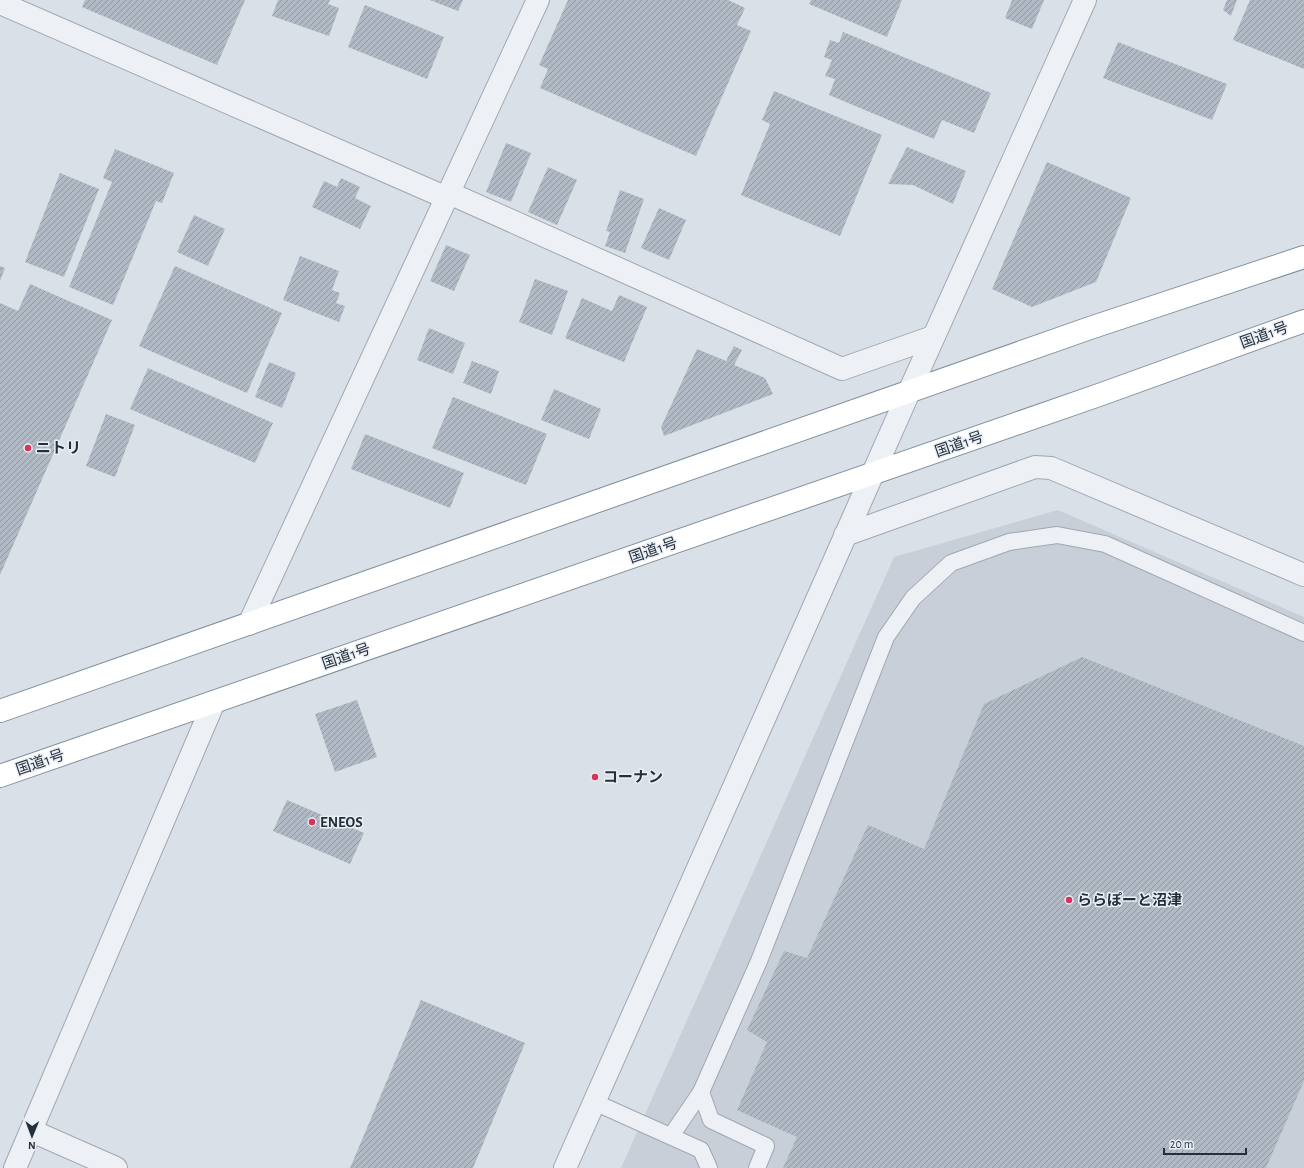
<svg xmlns="http://www.w3.org/2000/svg" width="1304" height="1168" viewBox="0 0 1304 1168" font-family="'Alegreya Sans','Noto Sans JP',sans-serif">
	<style>
		.built { fill: #c8cfd9 }
		.building { fill: url(#building-hatch) }
		.lines { fill: none; stroke-linecap: round; stroke-linejoin: round }
		.service-casing { stroke: #a0a7b1; stroke-width: 18 }
		.minor-casing { stroke: #a0a7b1; stroke-width: 24 }
		.tertiary-casing { stroke: #a0a7b1; stroke-width: 24 }
		.trunk-casing { stroke: #818f9e; stroke-width: 24 }
		.service { stroke: #edf0f5; stroke-width: 16 }
		.minor { stroke: #edf0f5; stroke-width: 22 }
		.tertiary { stroke: #edf0f5; stroke-width: 22 }
		.trunk { stroke: #fff; stroke-width: 22 }
		.poi-dot { fill: #d83359; stroke: #eaeff4; stroke-width: 1.5 }
		.labels { text-anchor: middle; stroke-width: 3; stroke-linejoin: round; paint-order: stroke }
		.street-label { font-size: 15px; fill: #242f3d; stroke: #eaeff4 }
		.poi-label { font-size: 15px; font-weight: bold; fill: #242f3d; stroke: #eaeff4; text-anchor: start }
	</style>
	<defs>
		<pattern id="building-hatch" width="6" height="6" patternUnits="userSpaceOnUse"><rect width="6" height="6" fill="#b1bac4"/><path d="M-1 1l2-2M0 6l6-6M5 7l2-2" fill="none" stroke="#9098a0"/></pattern>
	</defs>
	<rect width="100%" height="100%" fill="#dae0e7"/>
	<polygon class="built" points="1058,510 1304,617 1304,1168 621,1168 894,557"/>
	<g class="building">
		<polygon points="85,0 245,0 217,65 82,7"/>
		<polygon points="278,0 330,0 328,4 339,8 329,36 272,16"/>
		<polygon points="430,0 463,0 458,11"/>
		<polygon points="568,0 728,0 745,8 737,25 751,31 696,156 540,88 548,69 539,65"/>
		<polygon points="811,0 902,0 887,37 809,4"/>
		<polygon points="1012,0 1044,0 1032,29 1005,18"/>
		<polygon points="1227,0 1237,0 1231,16 1223,10"/>
		<polygon points="1250,0 1304,0 1304,69 1233,40"/>
		<polygon points="365,5 444,37 427,79 348,47"/>
		<polygon points="843,32 991,93 974,133 942,120 934,139 829,95 835,79 825,76 832,60 824,57 830,40 839,43"/>
		<polygon points="1118,42 1227,84 1212,120 1103,78"/>
		<polygon points="774,91 882,135 840,236 741,195 770,124 762,120"/>
		<polygon points="506,143 531,153 511,202 486,192"/>
		<polygon points="907,147 966,171 953,204 913,185 888,184"/>
		<polygon points="115,149 174,173 162,203 156,201 113,305 69,287 112,182 103,178"/>
		<polygon points="1047,162 1131,198 1096,282 1032,307 992,289"/>
		<polygon points="548,167 577,180 557,225 528,212"/>
		<polygon points="60,173 99,189 64,277 25,262"/>
		<polygon points="341,178 360,187 355,198 371,206 360,229 312,207 324,181 337,187"/>
		<polygon points="620,190 644,199 625,253 605,246 610,232 606,231"/>
		<polygon points="659,208 686,220 669,260 641,248"/>
		<polygon points="194,215 225,229 208,266 177,252"/>
		<polygon points="446,245 470,255 454,291 430,281"/>
		<polygon points="300,256 339,271 332,290 340,293 336,303 345,306 339,322 283,300"/>
		<polygon points="0,266 5,268 0,281"/>
		<polygon points="175,266 282,313 247,393 139,346"/>
		<polygon points="535,279 568,291 552,335 519,322"/>
		<polygon points="30,284 112,320 0,575 0,303 18,311"/>
		<polygon points="619,295 647,307 624,362 565,338 582,298 612,311"/>
		<polygon points="429,328 465,343 453,374 417,360"/>
		<polygon points="734,346 742,350 734,365 765,378 773,394 664,436 661,427 697,349 726,361"/>
		<polygon points="472,361 499,371 491,394 463,383"/>
		<polygon points="269,362 296,373 282,408 255,397"/>
		<polygon points="148,368 273,423 255,463 130,409"/>
		<polygon points="554,389 601,409 589,439 541,420"/>
		<polygon points="453,397 547,434 526,485 432,448"/>
		<polygon points="106,414 135,425 115,477 86,466"/>
		<polygon points="365,434 464,473 450,508 351,469"/>
		<polygon points="1082,657 1304,746 1304,1081 1266,1168 783,1168 797,1137 737,1110 767,1042 747,1030 784,951 807,958 868,825 924,849 984,704"/>
		<polygon points="357,700 377,757 335,772 315,714"/>
		<polygon points="287,800 364,833 350,864 273,831"/>
		<polygon points="421,1000 525,1043 473,1168 350,1168"/>
	</g>
	<g class="lines">
		<g class="service-casing">
			<g id="service">
				<polyline points="701,1092 711,1120 766,1146 757,1168"/>
				<polyline points="594,1102 701,1150 709,1168"/>
				<polyline points="671,1136 701,1092 759,961 886,637 913,598 951,563 1009,542 1057,535 1105,544 1304,633"/>
			</g>
		</g>
		<g class="minor-casing">
			<g id="minor">
				<polyline points="0,3 447,198"/>
				<polyline points="449,193 842,369 933,337"/>
				<polyline points="845,535 1035,467 1051,468 1304,575"/>
				<polyline points="249,624 538,0"/>
				<polyline points="32,1131 116,1168"/>
				<polyline points="15,1168 214,702"/>
			</g>
		</g>
		<g class="tertiary-casing">
			<polyline id="tertiary" points="565,1168 909,392 1085,0"/>
		</g>
		<g class="trunk-casing">
			<g id="trunk">
				<polyline points="0,711 1090,328 1304,257"/>
				<polyline points="0,776 1099,395 1304,321"/>
			</g>
		</g>
		<use href="#service" class="service"/>
		<use href="#minor" class="minor"/>
		<use href="#tertiary" class="tertiary"/>
		<use href="#trunk" class="trunk"/>
	</g>
	<g class="poi-dot">
		<circle cx="28" cy="448" r="4"/>
		<circle cx="595" cy="777" r="4"/>
		<circle cx="312" cy="822" r="4"/>
		<circle cx="1069" cy="900" r="4"/>
	</g>
	<g class="labels">
		<g class="street-label">
			<text transform="translate(1264 335) rotate(-20)" y="5">国道1号</text>
			<text transform="translate(959 444) rotate(-19)" y="5">国道1号</text>
			<text transform="translate(653 550) rotate(-19)" y="5">国道1号</text>
			<text transform="translate(346 656) rotate(-19)" y="5">国道1号</text>
			<text transform="translate(40 762) rotate(-19)" y="5">国道1号</text>
		</g>
		<g class="poi-label">
			<text x="36" y="453">ニトリ</text>
			<text x="603" y="782">コーナン</text>
			<text x="320" y="827">ENEOS</text>
			<text x="1077" y="905">ららぽーと沼津</text>
		</g>
	</g>
	<g transform="translate(32 1136) rotate(181)" stroke="#eaeff4" stroke-width="3" paint-order="stroke">
	<path d="M0-3L7 15L0 10L-7 15Z" fill="#242f3d"/>
	<text y="-6" font-size="11" font-weight="bold" text-anchor="middle" fill="#242f3d">N</text>
	</g>
	<path d="M1164 1148v6h82v-6" fill="none" stroke="#242f3d" stroke-width="2"/>
	<text x="1170" y="1148" font-size="12" fill="#242f3d" stroke="#eaeff4" stroke-width="3" paint-order="stroke">20 m</text>
</svg>
